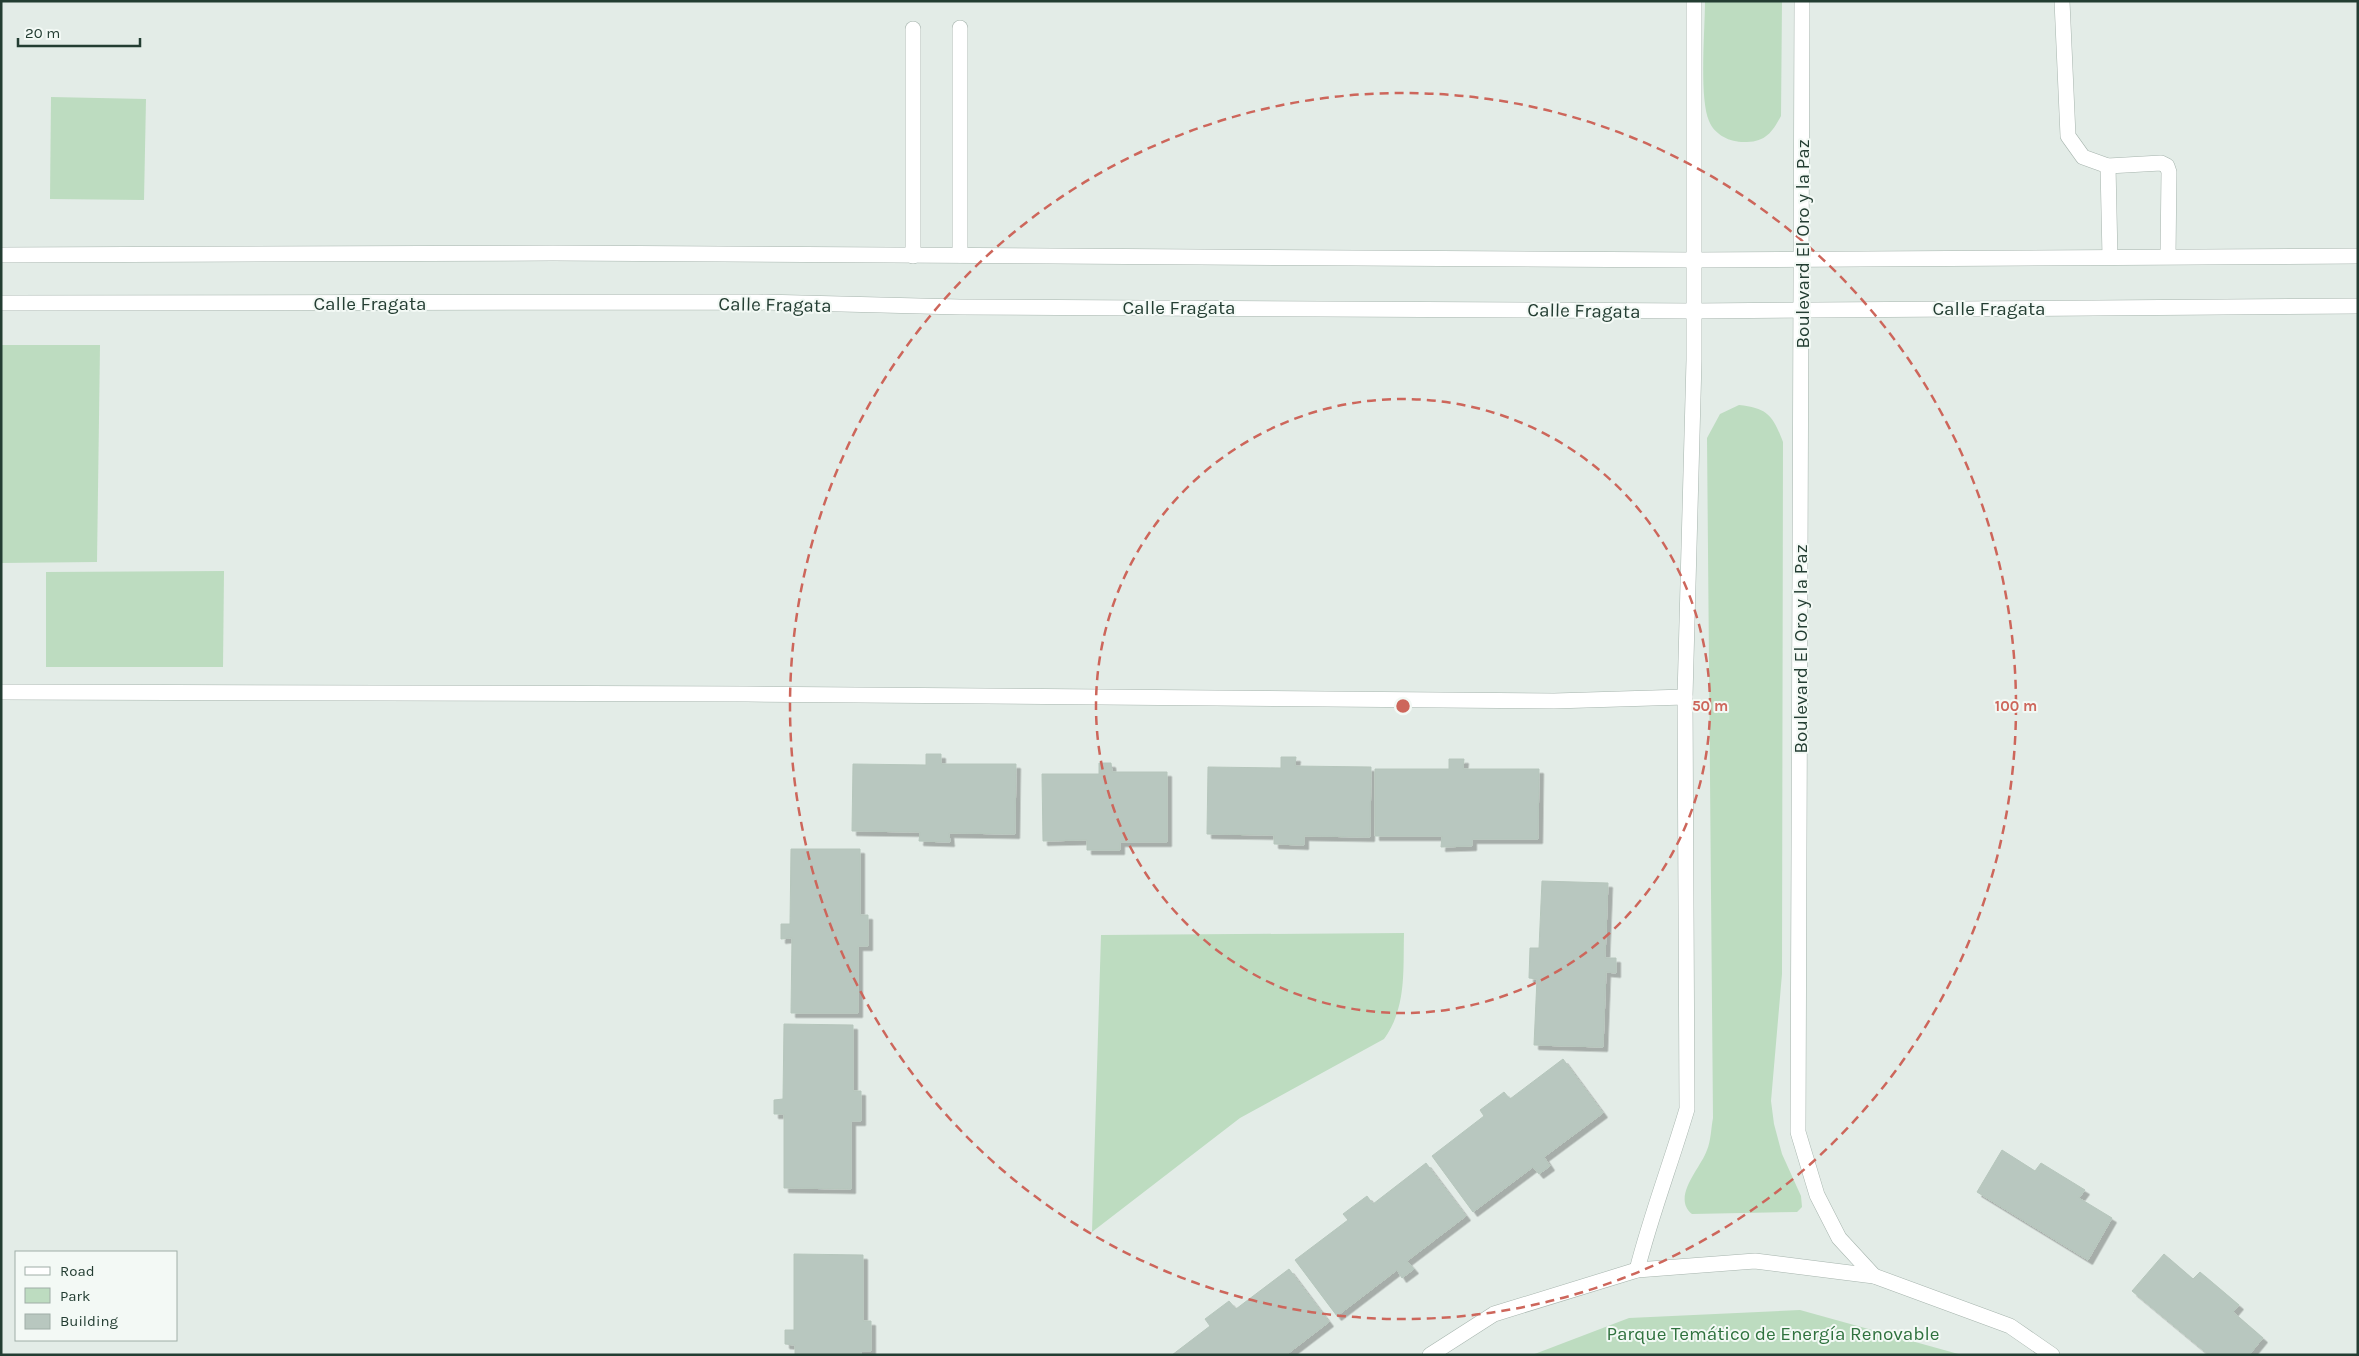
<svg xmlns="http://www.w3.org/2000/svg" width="2359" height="1356" viewBox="0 0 2359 1356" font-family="Karla,sans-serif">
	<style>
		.green { fill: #bddcc0 }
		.building { fill: #b8c7bf; stroke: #b6c6bc; filter: url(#shadow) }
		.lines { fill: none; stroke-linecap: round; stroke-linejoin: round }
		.minor-casing { stroke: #a6b4ad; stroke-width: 16 }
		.minor { stroke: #fff; stroke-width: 15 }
		.ring { fill: none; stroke: #cd665b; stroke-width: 2.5; stroke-dasharray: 9 6 }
		.labels { text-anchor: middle; stroke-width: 4; stroke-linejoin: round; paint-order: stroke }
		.street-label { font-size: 19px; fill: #233d32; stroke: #f3f9f5 }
		.park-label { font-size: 19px; fill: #2f723e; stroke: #f3f9f5 }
		.centre { fill: #cd665b; stroke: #f3f9f5; stroke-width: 2.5 }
		.ring-label { font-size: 15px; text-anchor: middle; font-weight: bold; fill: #cd665b; stroke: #f3f9f5; stroke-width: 4; stroke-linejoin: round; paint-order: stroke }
	</style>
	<defs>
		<filter id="shadow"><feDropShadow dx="4.5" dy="4.5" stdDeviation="0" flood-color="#0004"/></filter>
	</defs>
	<rect width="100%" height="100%" fill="#e3ece7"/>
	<g class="green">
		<path d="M1705 1H1782L1781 116C1773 131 1766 142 1747 142 1732 143 1715 136 1709 121 1699 98 1705 29 1705 1Z"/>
		<polygon points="51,97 146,99 144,200 50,199"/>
		<polygon points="1,345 100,345 97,562 1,563"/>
		<path d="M1739 405C1768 408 1773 416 1783 442L1782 974 1771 1101 1774 1124 1782 1154 1801 1196 1802 1207 1797 1212 1692 1214C1671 1197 1701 1168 1707 1150 1711 1141 1711 1128 1713 1118L1707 438 1720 414Z"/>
		<polygon points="224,571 223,667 46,667 46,572"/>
		<path d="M1404 933C1403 970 1407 1007 1384 1039L1240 1118 1092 1232 1101 935Z"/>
		<polygon points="1800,1310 1962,1355 1532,1355 1629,1318"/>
	</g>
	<g class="building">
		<polygon points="926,754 941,754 941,764 1016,764 1015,834 949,833 950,842 919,841 920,832 852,831 853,764 926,765"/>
		<polygon points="1281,757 1296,757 1295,766 1371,767 1370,837 1304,836 1304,845 1274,844 1274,835 1207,834 1208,767 1281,768"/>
		<polygon points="1449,759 1464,759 1463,769 1539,769 1538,839 1472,839 1472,846 1441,847 1442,836 1375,836 1375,769 1449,769"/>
		<polygon points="1099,763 1111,763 1112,772 1167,772 1167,842 1120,842 1120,850 1087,850 1087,840 1043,841 1042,774 1099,774"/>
		<polygon points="791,849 860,849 860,915 868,915 868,946 858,946 858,1013 791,1013 792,938 781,939 781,924 790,924"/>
		<polygon points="1542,881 1608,883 1605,958 1616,958 1616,973 1606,972 1603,1047 1534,1045 1537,979 1529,978 1530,948 1539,948"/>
		<polygon points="784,1024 853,1025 853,1091 861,1091 861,1121 851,1121 851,1189 784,1188 784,1114 774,1114 774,1100 783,1099"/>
		<polygon points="1563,1059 1603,1113 1544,1157 1550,1166 1539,1174 1533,1167 1473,1212 1432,1156 1484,1116 1480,1110 1504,1092 1510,1099"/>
		<polygon points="2002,1150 2035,1171 2041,1163 2085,1190 2079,1198 2112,1218 2088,1260 1977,1192"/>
		<polygon points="1426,1163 1466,1216 1407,1261 1414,1269 1402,1278 1397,1270 1337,1316 1295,1260 1348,1220 1343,1214 1367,1196 1373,1204"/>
		<polygon points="794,1254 863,1255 863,1321 871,1321 871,1351 861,1351 861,1355 795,1355 795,1345 785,1344 785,1330 794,1330"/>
		<polygon points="2164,1254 2193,1279 2200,1272 2239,1305 2233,1312 2263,1338 2249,1355 2209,1355 2132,1291"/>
		<polygon points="1289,1269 1329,1322 1286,1355 1172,1355 1210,1326 1205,1319 1229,1301 1236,1309"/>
	</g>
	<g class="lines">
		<g class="minor-casing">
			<g id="minor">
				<polyline points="1802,1 1798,1132 1817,1195 1839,1238 1874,1276"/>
				<polyline points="2062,1 2068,136 2083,157 2108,166 2161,163 2167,166 2169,172 2168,256"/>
				<polyline points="913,29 913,256"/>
				<polyline points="2108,166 2110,257"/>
				<polyline points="1,255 553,253 1694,260 2358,256"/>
				<polyline points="960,255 960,28"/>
				<polyline points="1,303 758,302 960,307 1694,311 2358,306"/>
				<polyline points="1,692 747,694 1554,701 1685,697"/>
				<path d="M1637 1270C1651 1215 1671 1163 1687 1109L1685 697 1694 360V1"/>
				<polyline points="1430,1355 1494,1314 1637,1270 1755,1261 1874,1276 2010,1326 2052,1355"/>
			</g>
		</g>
		<use href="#minor" class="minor"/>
	</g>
	<g class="ring">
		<circle cx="1403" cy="706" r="307"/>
		<circle cx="1403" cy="706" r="613"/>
	</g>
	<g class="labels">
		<g class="street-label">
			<text transform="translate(1802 244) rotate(-90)" y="7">Boulevard El Oro y la Paz</text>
			<text x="370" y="310">Calle Fragata</text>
			<text transform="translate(775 304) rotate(1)" y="7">Calle Fragata</text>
			<text x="1179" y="314">Calle Fragata</text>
			<text x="1989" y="315">Calle Fragata</text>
			<text transform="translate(1584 310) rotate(1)" y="7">Calle Fragata</text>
			<text transform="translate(1800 649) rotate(-90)" y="7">Boulevard El Oro y la Paz</text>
		</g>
		<g class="park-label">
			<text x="1773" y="1340">Parque Temático de Energía Renovable</text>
		</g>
	</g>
	<circle cx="1403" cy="706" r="8" class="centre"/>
	<g class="ring-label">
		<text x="1710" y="711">50 m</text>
		<text x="2016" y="711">100 m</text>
	</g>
	<rect width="2359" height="1356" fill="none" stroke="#233d32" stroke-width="5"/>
	<rect x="15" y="1251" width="162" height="90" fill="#f3f9f5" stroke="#a0aea7"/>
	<rect x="25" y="1267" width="25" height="8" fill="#ffffff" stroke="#a0aea7"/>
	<text x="60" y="1276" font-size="15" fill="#233d32">Road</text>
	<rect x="25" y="1288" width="25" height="15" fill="#bddcc0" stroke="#a0aea7"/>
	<text x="60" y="1301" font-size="15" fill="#233d32">Park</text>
	<rect x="25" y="1314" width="25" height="15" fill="#b8c7bf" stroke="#a0aea7"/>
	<text x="60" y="1326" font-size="15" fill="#233d32">Building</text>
	<path d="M18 38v8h122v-8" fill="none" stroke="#233d32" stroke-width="2.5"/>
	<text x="25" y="38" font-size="15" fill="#233d32" stroke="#f3f9f5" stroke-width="4" paint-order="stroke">20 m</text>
</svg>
